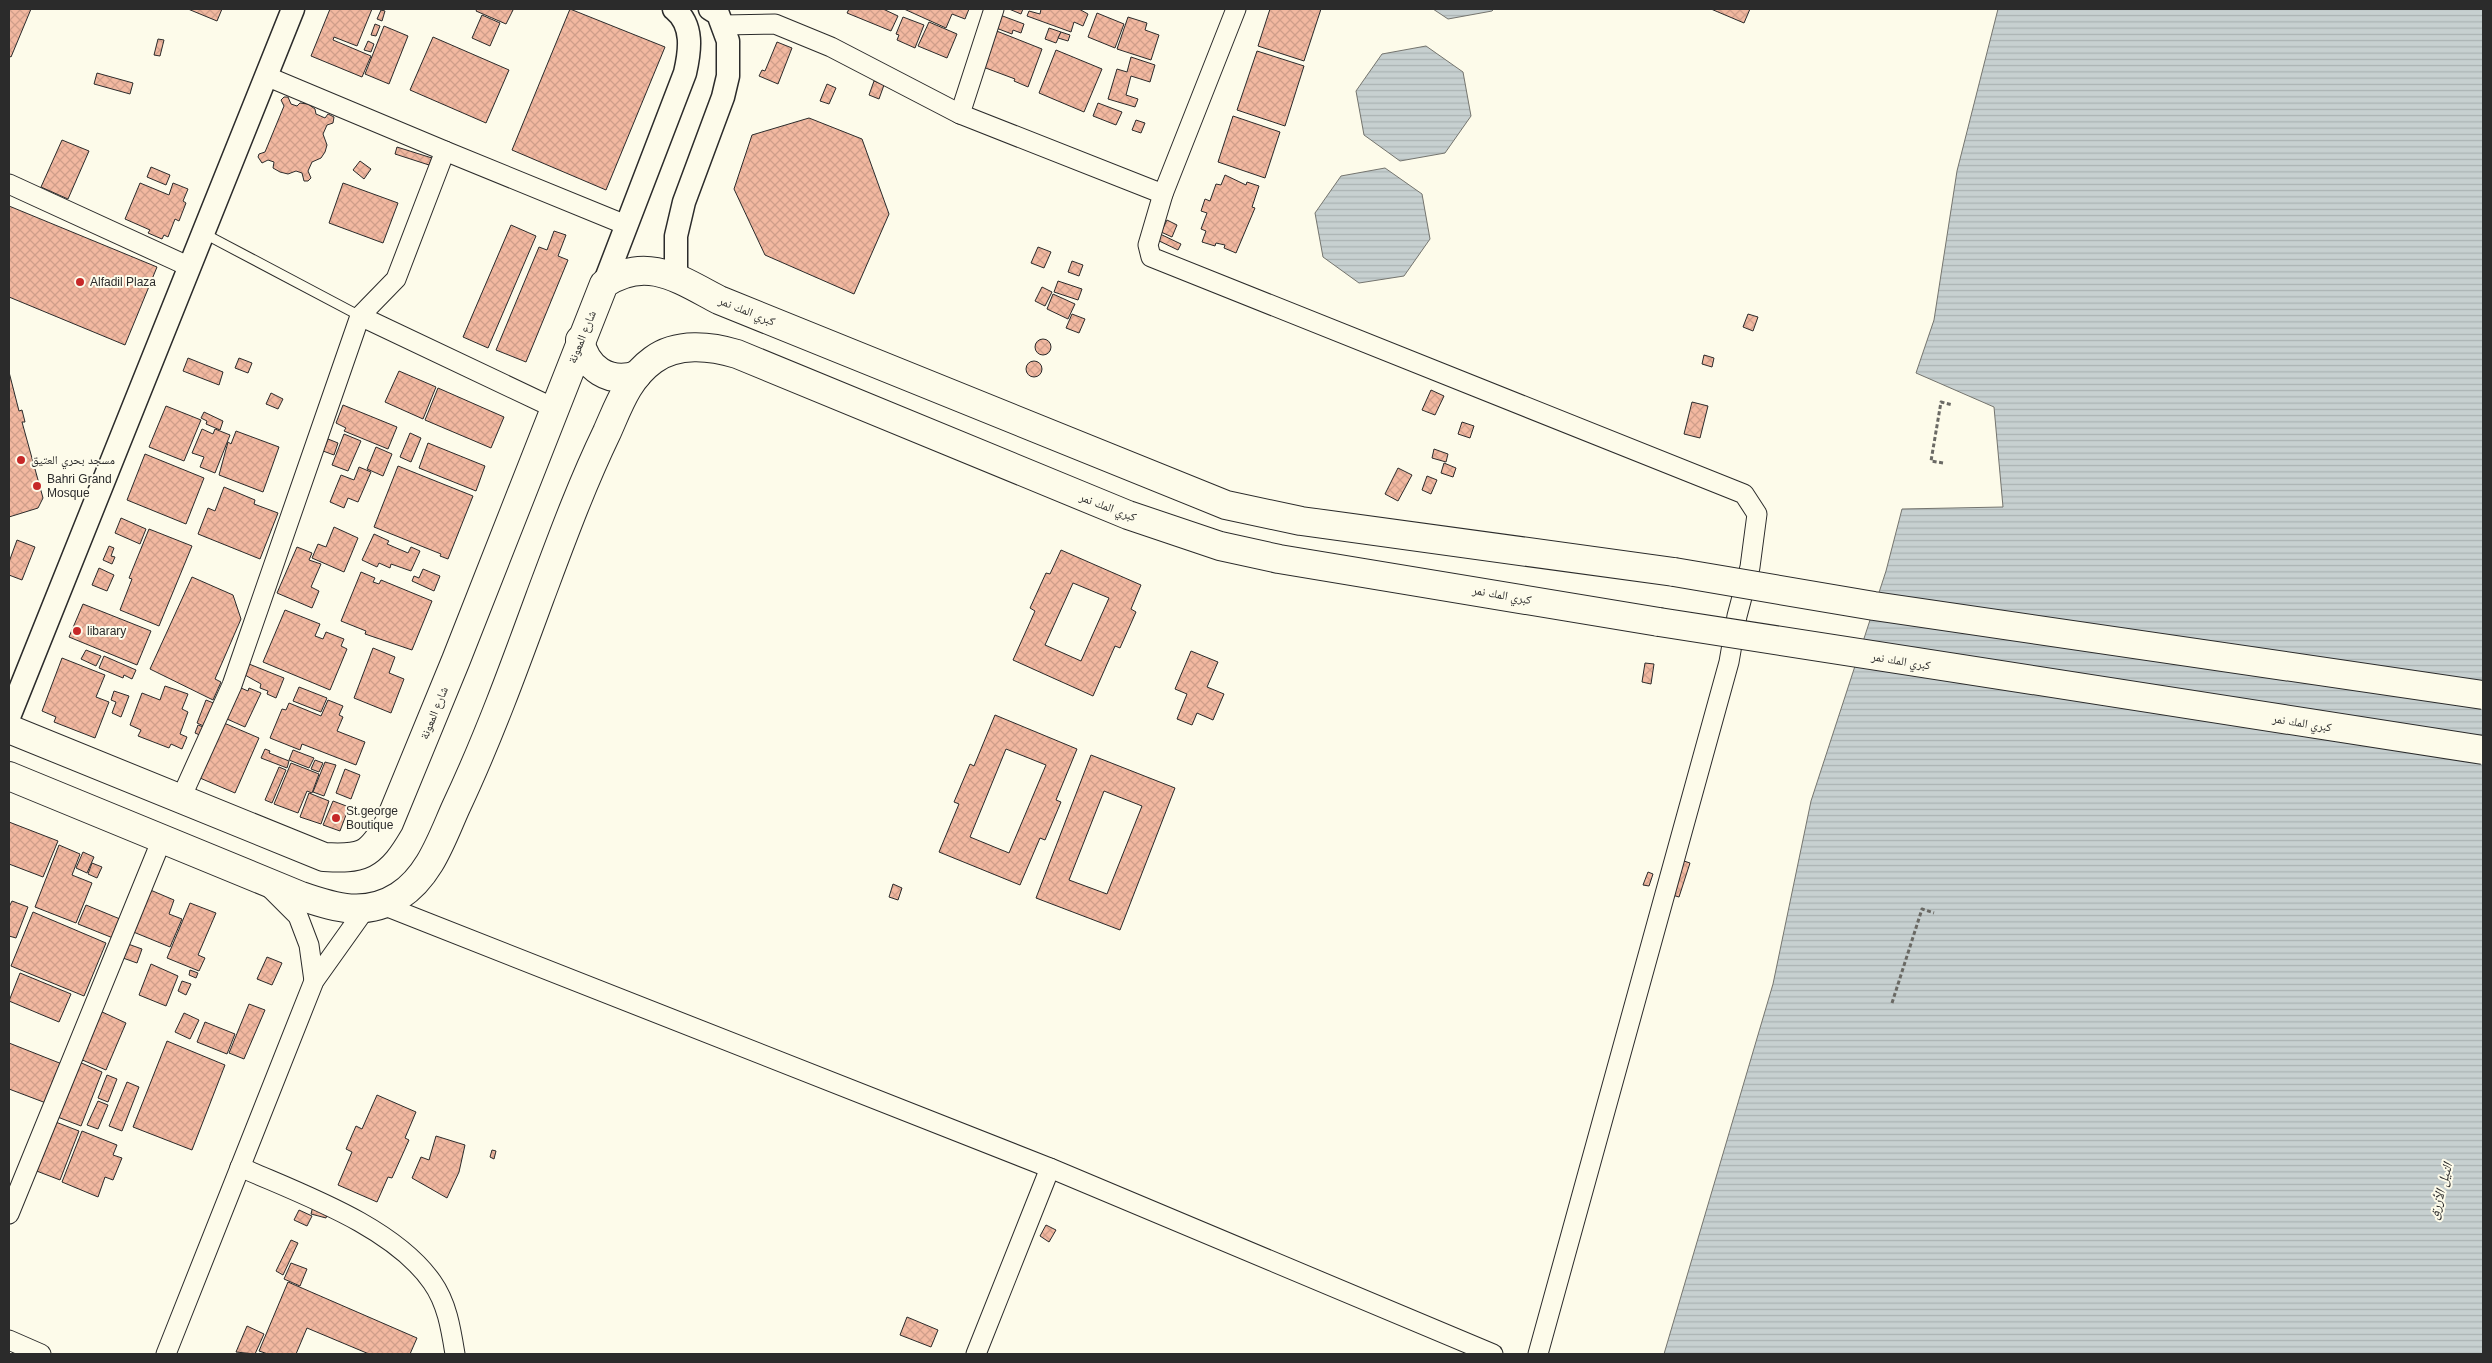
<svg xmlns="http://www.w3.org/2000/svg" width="2492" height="1363" viewBox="0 0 2492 1363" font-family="Helvetica,'Noto Naskh Arabic',sans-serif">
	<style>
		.water { fill: url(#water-rules); stroke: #74746e }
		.building { fill: url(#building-cross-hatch); stroke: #2b2b2b; fill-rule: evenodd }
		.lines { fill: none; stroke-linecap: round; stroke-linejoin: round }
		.service-casing { stroke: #2b2b2b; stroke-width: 11 }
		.minor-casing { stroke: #2b2b2b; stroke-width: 21 }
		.tertiary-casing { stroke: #2b2b2b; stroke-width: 25 }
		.trunk-casing { stroke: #2b2b2b; stroke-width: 30 }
		.path { stroke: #6a6964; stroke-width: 3; stroke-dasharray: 4 2.5; stroke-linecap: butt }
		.service { stroke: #fdfbea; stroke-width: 9 }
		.minor { stroke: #fdfbea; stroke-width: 19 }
		.tertiary { stroke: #fdfbea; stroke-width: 22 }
		.trunk { stroke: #fdfbea; stroke-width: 28 }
		.trunk-bridge-casing { stroke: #2b2b2b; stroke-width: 30; stroke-linecap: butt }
		.trunk-bridge { stroke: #fdfbea; stroke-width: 28 }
		.poi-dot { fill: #c62828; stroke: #fdfbea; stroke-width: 2 }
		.labels { text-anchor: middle; stroke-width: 4; stroke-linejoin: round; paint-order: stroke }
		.poi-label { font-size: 12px; fill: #2b2b2b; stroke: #fdfbea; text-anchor: start }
		.street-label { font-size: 12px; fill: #2b2b2b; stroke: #fdfbea }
		.water-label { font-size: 14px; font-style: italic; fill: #2b2b2b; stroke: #fdfbea }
	</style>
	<defs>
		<pattern id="water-rules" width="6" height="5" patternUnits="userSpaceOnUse" patternTransform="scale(1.25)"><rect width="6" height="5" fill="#c7d0d0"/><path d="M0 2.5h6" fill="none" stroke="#abb3b3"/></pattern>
		<pattern id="building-cross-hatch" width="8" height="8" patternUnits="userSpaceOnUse" patternTransform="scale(1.25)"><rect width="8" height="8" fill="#f2b8a0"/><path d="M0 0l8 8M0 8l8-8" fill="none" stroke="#d09e8a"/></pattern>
	</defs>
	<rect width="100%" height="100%" fill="#fdfbea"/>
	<g class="water">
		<polygon points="1433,9 1494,9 1492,11 1448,19"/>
		<polygon points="1998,9 2483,9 2483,1354 1664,1354 1773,984 1811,801 1886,571 1902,509 2003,507 1994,407 1916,373 1934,320 1957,171"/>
		<polygon points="1426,46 1463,72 1471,116 1445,153 1400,161 1364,135 1356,91 1382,54"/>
		<polygon points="1385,168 1422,194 1430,239 1404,276 1359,283 1323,257 1315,213 1341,176"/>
	</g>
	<g class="building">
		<polygon points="9,9 31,9 11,57 9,56"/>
		<polygon points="188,9 222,9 217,21"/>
		<polygon points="330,9 372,9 357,46 334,37 333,40 371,56 362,77 311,56"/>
		<polygon points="477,9 510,9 513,10 506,24 476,11"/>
		<polygon points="570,9 665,47 606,190 512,150"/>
		<polygon points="849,9 883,9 898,16 891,31 847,13"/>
		<polygon points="904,9 969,9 965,19 952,14 946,28"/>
		<polygon points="1009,9 1023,9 1021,14"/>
		<polygon points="1041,9 1079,9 1088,14 1083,26 1074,22 1071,32 1027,16 1029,11 1040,14"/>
		<polygon points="1270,9 1321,9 1304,61 1258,46"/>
		<polygon points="1711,9 1750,9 1744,23"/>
		<polygon points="381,10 385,11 382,21 377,19"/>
		<polygon points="1097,13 1124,24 1115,48 1088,37"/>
		<polygon points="482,15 500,23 490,46 472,38"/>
		<polygon points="1000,15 1024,24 1021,33 1013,30 1012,34 996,28"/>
		<polygon points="903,17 924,25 915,48 897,40 899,35 896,34"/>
		<polygon points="1128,17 1147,23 1145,30 1159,35 1151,60 1117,49"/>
		<polygon points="929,22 957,34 947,58 918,46"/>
		<polygon points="375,24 380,26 376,36 371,35"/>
		<polygon points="384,26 408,36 389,84 365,74"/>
		<polygon points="1049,28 1061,32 1056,43 1045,39"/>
		<polygon points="994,30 1042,49 1028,87 1014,81 1015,79 983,67"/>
		<polygon points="1061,32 1070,35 1068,41 1058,38"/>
		<polygon points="433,37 509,70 486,123 410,90"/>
		<polygon points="158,39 164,40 160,56 154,55"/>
		<polygon points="368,41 374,44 371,52 364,50"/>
		<polygon points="777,42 792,48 778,84 759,76 762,70 765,71"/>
		<polygon points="1056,50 1102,69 1084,112 1039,93"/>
		<polygon points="1257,51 1304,66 1285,126 1237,110"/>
		<polygon points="1131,57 1155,65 1150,82 1131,76 1126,95 1138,99 1135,107 1108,99 1117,69 1127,72"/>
		<polygon points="97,73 133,83 130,94 94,84"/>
		<polygon points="874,81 884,85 879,99 869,95"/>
		<polygon points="827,84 836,88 829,104 820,101"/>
		<polygon points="284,97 288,97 291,104 297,106 300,103 308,104 315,109 316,114 325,118 328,114 334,117 333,123 327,125 323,134 327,145 325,152 321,158 312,162 308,171 311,178 308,181 304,181 302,173 296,171 288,174 280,172 273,168 274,162 268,160 262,163 258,157 259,154 265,152 284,106 281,100"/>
		<polygon points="1098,103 1122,112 1116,125 1093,116"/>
		<polygon points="1233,116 1280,132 1265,178 1218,162"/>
		<polygon points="809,118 862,139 889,214 854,294 765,255 734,189 752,135"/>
		<polygon points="1136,120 1145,123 1141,133 1132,130"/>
		<polygon points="62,140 89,151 68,199 41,187"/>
		<polygon points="397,147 432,158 429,165 395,154"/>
		<polygon points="360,161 371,169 364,179 353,170"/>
		<polygon points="151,167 170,175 166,185 147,177"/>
		<polygon points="1225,175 1246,185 1247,182 1259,186 1252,207 1255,208 1236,253 1224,248 1225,245 1216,243 1215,246 1202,242 1206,231 1201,229 1207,213 1201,211 1205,199 1210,201 1216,184 1221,185"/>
		<polygon points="140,183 169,195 173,183 188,189 183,201 186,203 179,221 175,219 168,237 164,235 162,239 148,233 150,230 125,219"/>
		<polygon points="343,183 398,203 383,243 329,223"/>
		<polygon points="9,206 157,267 125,345 9,297"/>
		<polygon points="1167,220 1177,225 1172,237 1161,232"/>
		<polygon points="511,225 536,236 488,348 463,337"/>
		<polygon points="554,231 566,235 558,256 568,260 526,362 496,350 539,247 547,250"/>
		<polygon points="1158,233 1181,244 1178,250 1155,239"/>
		<polygon points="1038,247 1051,252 1044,268 1031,263"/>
		<polygon points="1072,261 1083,265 1079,276 1068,272"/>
		<polygon points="1058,281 1082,289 1078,300 1054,292"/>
		<polygon points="1042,287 1052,292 1045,306 1035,301"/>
		<polygon points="1053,294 1075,304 1068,319 1047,309"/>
		<polygon points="1072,314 1085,319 1079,333 1066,328"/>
		<polygon points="1748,314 1758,317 1753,331 1743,327"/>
		<circle cx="1043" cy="347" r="8"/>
		<polygon points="1704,355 1714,358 1712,367 1702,364"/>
		<polygon points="188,358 223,372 219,385 183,371"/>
		<polygon points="239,358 252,363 248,373 235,368"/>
		<circle cx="1034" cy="369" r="8"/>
		<polygon points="399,371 436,387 423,419 385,402"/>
		<polygon points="9,372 19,411 22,410 25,422 22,422 43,498 38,508 9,517"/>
		<polygon points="438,388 504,417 491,448 425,420"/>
		<polygon points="1431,390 1444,396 1435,415 1422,410"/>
		<polygon points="271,393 283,399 278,409 266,404"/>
		<polygon points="1692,402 1708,406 1700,438 1684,434"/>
		<polygon points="343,405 397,427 388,449 344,431 346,428 336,423"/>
		<polygon points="166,406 201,420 184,461 149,447"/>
		<polygon points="204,412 223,421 220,430 206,424 207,421 201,418"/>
		<polygon points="1462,422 1474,426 1470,438 1458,434"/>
		<polygon points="202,429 213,434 215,429 230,435 215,473 200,467 204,457 192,453"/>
		<polygon points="236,431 279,447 263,492 219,475 228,442 231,444"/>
		<polygon points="410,433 421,438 411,462 400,457"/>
		<polygon points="344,434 361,441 348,471 332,465"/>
		<polygon points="328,439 338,443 334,455 323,451"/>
		<polygon points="428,443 485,466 476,491 419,468"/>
		<polygon points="376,447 392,454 383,476 367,469"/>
		<polygon points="1434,449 1448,454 1446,462 1432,458"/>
		<polygon points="145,454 204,478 186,524 127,500"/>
		<polygon points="1444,463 1456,468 1453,477 1441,473"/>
		<polygon points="398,466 473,496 448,559 440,556 441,554 374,527"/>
		<polygon points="359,467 371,472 358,502 348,498 344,508 330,502 341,475 354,480"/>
		<polygon points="1398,468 1412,475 1398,501 1385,494"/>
		<polygon points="1427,476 1437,480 1431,494 1422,490"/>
		<polygon points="224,487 255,500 254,504 278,513 260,559 198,534 208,508 215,511"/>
		<polygon points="121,518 146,529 140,544 115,533"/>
		<polygon points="334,527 358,538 344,572 312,558 318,544 326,547"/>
		<polygon points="149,529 192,546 159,626 120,610 132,579 129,578"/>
		<polygon points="374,534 389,541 387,544 408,553 411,547 420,551 411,571 391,564 390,568 379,563 377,567 362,560"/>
		<polygon points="17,540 35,547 22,580 9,575 9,562"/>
		<polygon points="109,546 114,548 111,556 115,557 112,564 103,560"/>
		<polygon points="297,547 312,553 309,560 321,564 311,587 319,591 312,608 277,593"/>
		<path d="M1061 550 1141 585 1131 609 1136 612 1120 648 1115 646 1093 696 1013 660 1035 611 1030 608 1046 573 1050 574ZM1073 583 1109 598 1081 661 1045 645Z"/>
		<polygon points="99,568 114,575 107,591 92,585"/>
		<polygon points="423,569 440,576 434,591 412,581 414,576 419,578"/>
		<polygon points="361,572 375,578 373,582 379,584 381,580 432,601 412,650 365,634 366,631 341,621"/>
		<polygon points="192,577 233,595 241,619 215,679 221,682 213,700 150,669"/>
		<polygon points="83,604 151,631 137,665 69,637"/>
		<polygon points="285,610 320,624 315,636 323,639 326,632 344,639 341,646 347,649 330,690 263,662"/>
		<polygon points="373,648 395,657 389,673 404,679 391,713 354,698"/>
		<polygon points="86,650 101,656 96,666 81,659"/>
		<polygon points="1191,651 1218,662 1207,687 1224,694 1213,720 1197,713 1192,725 1177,719 1187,694 1175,689"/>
		<polygon points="104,656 136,670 132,679 124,675 123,678 99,668"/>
		<polygon points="62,658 105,675 96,697 109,702 95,738 54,722 56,717 42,711"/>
		<polygon points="1645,663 1654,664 1651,684 1642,682"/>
		<polygon points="249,664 284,678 276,698 267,694 268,691 260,688 261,684 245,675"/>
		<polygon points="165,686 188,694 182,709 188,712 180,734 187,737 182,749 171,744 169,748 138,736 141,730 130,725 142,693 160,700"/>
		<polygon points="299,687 327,698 321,712 293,701"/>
		<polygon points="241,688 248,691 249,688 261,693 245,727 227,719"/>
		<polygon points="114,691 129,696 121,717 112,713 116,702 111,700"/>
		<polygon points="206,700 216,704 206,727 197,723"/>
		<polygon points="328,700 343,706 339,715 343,717 337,731 365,742 356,765 302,744 300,750 270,738 282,709 286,710 289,703 321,716"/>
		<path d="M995 715 1077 749 1056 800 1061 802 1045 840 1040 838 1020 885 939 852 959 804 954 802 970 764 974 766ZM1006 749 1046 765 1009 853 970 837Z"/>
		<polygon points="224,723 259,738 235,793 200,778"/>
		<polygon points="198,725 206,728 202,736 195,733"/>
		<polygon points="265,749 270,751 269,753 289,761 287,768 261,758"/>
		<polygon points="293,750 314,758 309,768 289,760"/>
		<path d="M1091 755 1175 788 1120 930 1036 898ZM1104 791 1142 806 1107 894 1069 880Z"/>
		<polygon points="315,760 323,763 319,772 311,769"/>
		<polygon points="325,762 336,765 324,796 313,792"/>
		<polygon points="291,763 319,774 312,793 307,791 298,813 274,804"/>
		<polygon points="279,767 286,770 272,803 265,800"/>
		<polygon points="345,769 360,775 351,799 336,793"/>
		<polygon points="309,793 329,801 321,824 300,817"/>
		<polygon points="333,801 349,807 340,831 323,825"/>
		<polygon points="9,822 58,841 43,877 9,864"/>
		<polygon points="59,845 80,854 72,875 92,883 76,923 35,907"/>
		<polygon points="83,852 94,857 87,873 76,868"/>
		<polygon points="1672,857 1690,863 1679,897 1662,892"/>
		<polygon points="92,863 102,867 97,878 88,874"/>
		<polygon points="1648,872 1653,874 1649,886 1643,885"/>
		<polygon points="893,884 902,888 898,900 889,897"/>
		<polygon points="148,889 174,900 169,914 182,919 170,947 131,931"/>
		<polygon points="12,901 28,907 16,938 9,936 9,907"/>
		<polygon points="190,903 216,913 198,955 205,958 199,971 167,958"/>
		<polygon points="86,905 120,919 113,938 78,924"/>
		<polygon points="33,912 106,943 84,996 11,966"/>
		<polygon points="128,944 142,949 137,963 123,958"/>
		<polygon points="267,957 282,963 272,985 257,979"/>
		<polygon points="151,964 178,976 166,1006 139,995"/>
		<polygon points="190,970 198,973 196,978 189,975"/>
		<polygon points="20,973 71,994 59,1022 9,1001"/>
		<polygon points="182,981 191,984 186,995 178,991"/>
		<polygon points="249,1004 265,1010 244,1059 229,1053"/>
		<polygon points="100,1011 126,1023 106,1070 80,1059"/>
		<polygon points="184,1013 199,1020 190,1039 175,1032"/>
		<polygon points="205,1022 235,1034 227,1054 197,1042"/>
		<polygon points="167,1041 225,1065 192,1150 133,1127"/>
		<polygon points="9,1043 62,1064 46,1103 9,1089"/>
		<polygon points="77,1061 102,1072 81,1126 55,1116"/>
		<polygon points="107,1075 117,1079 108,1102 98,1098"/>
		<polygon points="127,1082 139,1087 122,1131 109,1126"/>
		<polygon points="377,1095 416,1112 405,1138 409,1140 392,1178 388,1177 377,1202 338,1185 352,1152 346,1149 356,1126 362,1129"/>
		<polygon points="98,1101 108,1105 98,1129 87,1125"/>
		<polygon points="53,1121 79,1131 60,1180 34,1170"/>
		<polygon points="82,1131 117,1145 113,1155 122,1158 113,1180 105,1177 98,1197 62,1182"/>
		<polygon points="436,1136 465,1145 459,1172 447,1198 412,1178 421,1157 429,1160"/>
		<polygon points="492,1150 496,1151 494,1159 490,1157"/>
		<polygon points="313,1206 328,1210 326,1218 311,1214"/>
		<polygon points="299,1210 312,1216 307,1226 294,1220"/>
		<polygon points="1046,1225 1056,1230 1049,1242 1040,1236"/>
		<polygon points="291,1240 298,1243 283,1275 276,1271"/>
		<polygon points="291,1263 307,1269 300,1286 284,1279"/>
		<polygon points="288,1282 417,1338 410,1354 369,1354 307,1328 296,1354 268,1354 259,1351"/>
		<polygon points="907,1317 938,1330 931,1347 900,1335"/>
		<polygon points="247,1326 264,1334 255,1354 236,1352"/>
	</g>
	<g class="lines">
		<g class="service-casing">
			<polyline id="service" points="203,233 360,316"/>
		</g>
		<g class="minor-casing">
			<g id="minor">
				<polyline points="1236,9 1163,194 1148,245 1151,257 1744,494 1757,514 1750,567 1737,616 1729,662 1538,1354"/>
				<polyline points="723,25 775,24 831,47 960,114 1163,194"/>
				<polyline points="960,114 994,9"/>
				<polyline points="445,151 626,225"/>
				<polyline points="9,184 190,267"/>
				<polyline points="360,316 554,408"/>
				<polyline points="181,798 232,685 360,316 396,279 445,151 266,76"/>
				<polyline points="269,887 298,916 309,945 314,981"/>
				<polyline points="380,904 1050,1168 1493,1354"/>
				<path d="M240 1167C301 1194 393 1226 432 1282 447 1303 451 1329 455 1354"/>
				<polyline points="9,1214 162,839"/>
				<polyline points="9,1340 41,1354"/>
				<polyline points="166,1354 314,981 366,908"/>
				<polyline points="976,1354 1050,1168"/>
			</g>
		</g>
		<g class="tertiary-casing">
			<g id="tertiary">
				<polyline points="676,278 676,236 684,202 723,97 728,76 728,41 718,14 710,9"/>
				<path d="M604 284 685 73C690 51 694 25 674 9"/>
				<polyline points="9,717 293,9"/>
			</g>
		</g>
		<g class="trunk-casing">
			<g id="trunk">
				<path d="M580 340C586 369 609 384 637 375"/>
				<path d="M9 729 324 857C362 859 369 857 389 823L456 660 604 284C646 255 679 279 719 300L1226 505 1301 521 1674 572"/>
				<path d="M9 776 301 896C335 908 366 917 399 896 430 876 442 838 456 807 488 739 514 668 540 597 561 541 581 486 607 432 619 405 628 378 653 360 677 342 711 346 737 354L1128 515 1220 546 1279 559 1659 622"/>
			</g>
		</g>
		<g class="path">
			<polyline points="1943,463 1931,461 1941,402 1953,405"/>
			<polyline points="1892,1003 1922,909 1934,913"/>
		</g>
		<use href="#service" class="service"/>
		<use href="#minor" class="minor"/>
		<use href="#tertiary" class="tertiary"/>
		<use href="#trunk" class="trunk"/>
		<g class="trunk-bridge-casing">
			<g id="trunk-bridge">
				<polyline points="1674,572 1874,606 2483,695"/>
				<polyline points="1659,622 2483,750"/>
			</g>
		</g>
		<use href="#trunk-bridge" class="trunk-bridge"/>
	</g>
	<g class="poi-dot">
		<circle cx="80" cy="282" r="5"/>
		<circle cx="21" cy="460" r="5"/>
		<circle cx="37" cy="486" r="5"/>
		<circle cx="77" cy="631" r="5"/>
		<circle cx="336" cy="818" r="5"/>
	</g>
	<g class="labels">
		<g class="poi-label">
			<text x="90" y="286">Alfadil Plaza</text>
			<text x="31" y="464">مسجد بحري العتيق</text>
			<text x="47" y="483">Bahri Grand<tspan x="47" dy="14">Mosque</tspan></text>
			<text x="87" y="635">libarary</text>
			<text x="346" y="815">St.george<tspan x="346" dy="14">Boutique</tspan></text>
		</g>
		<g class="street-label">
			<text transform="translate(747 311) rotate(22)" y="4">كبري المك نمر</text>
			<text transform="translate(582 337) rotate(-68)" y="4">شارع المعونة</text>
			<text transform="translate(1108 507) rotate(21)" y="4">كبري المك نمر</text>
			<text transform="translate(1502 595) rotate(10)" y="4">كبري المك نمر</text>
			<text transform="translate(1901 661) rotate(9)" y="4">كبري المك نمر</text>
			<text transform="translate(434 713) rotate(-68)" y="4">شارع المعونة</text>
			<text transform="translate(2302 723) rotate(9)" y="4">كبري المك نمر</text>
		</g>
		<g class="water-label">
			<text transform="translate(2440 1191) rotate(-75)" y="5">النيل الأزرق</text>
		</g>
	</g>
	<rect width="2492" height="1363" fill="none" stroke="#2b2b2b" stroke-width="20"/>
</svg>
